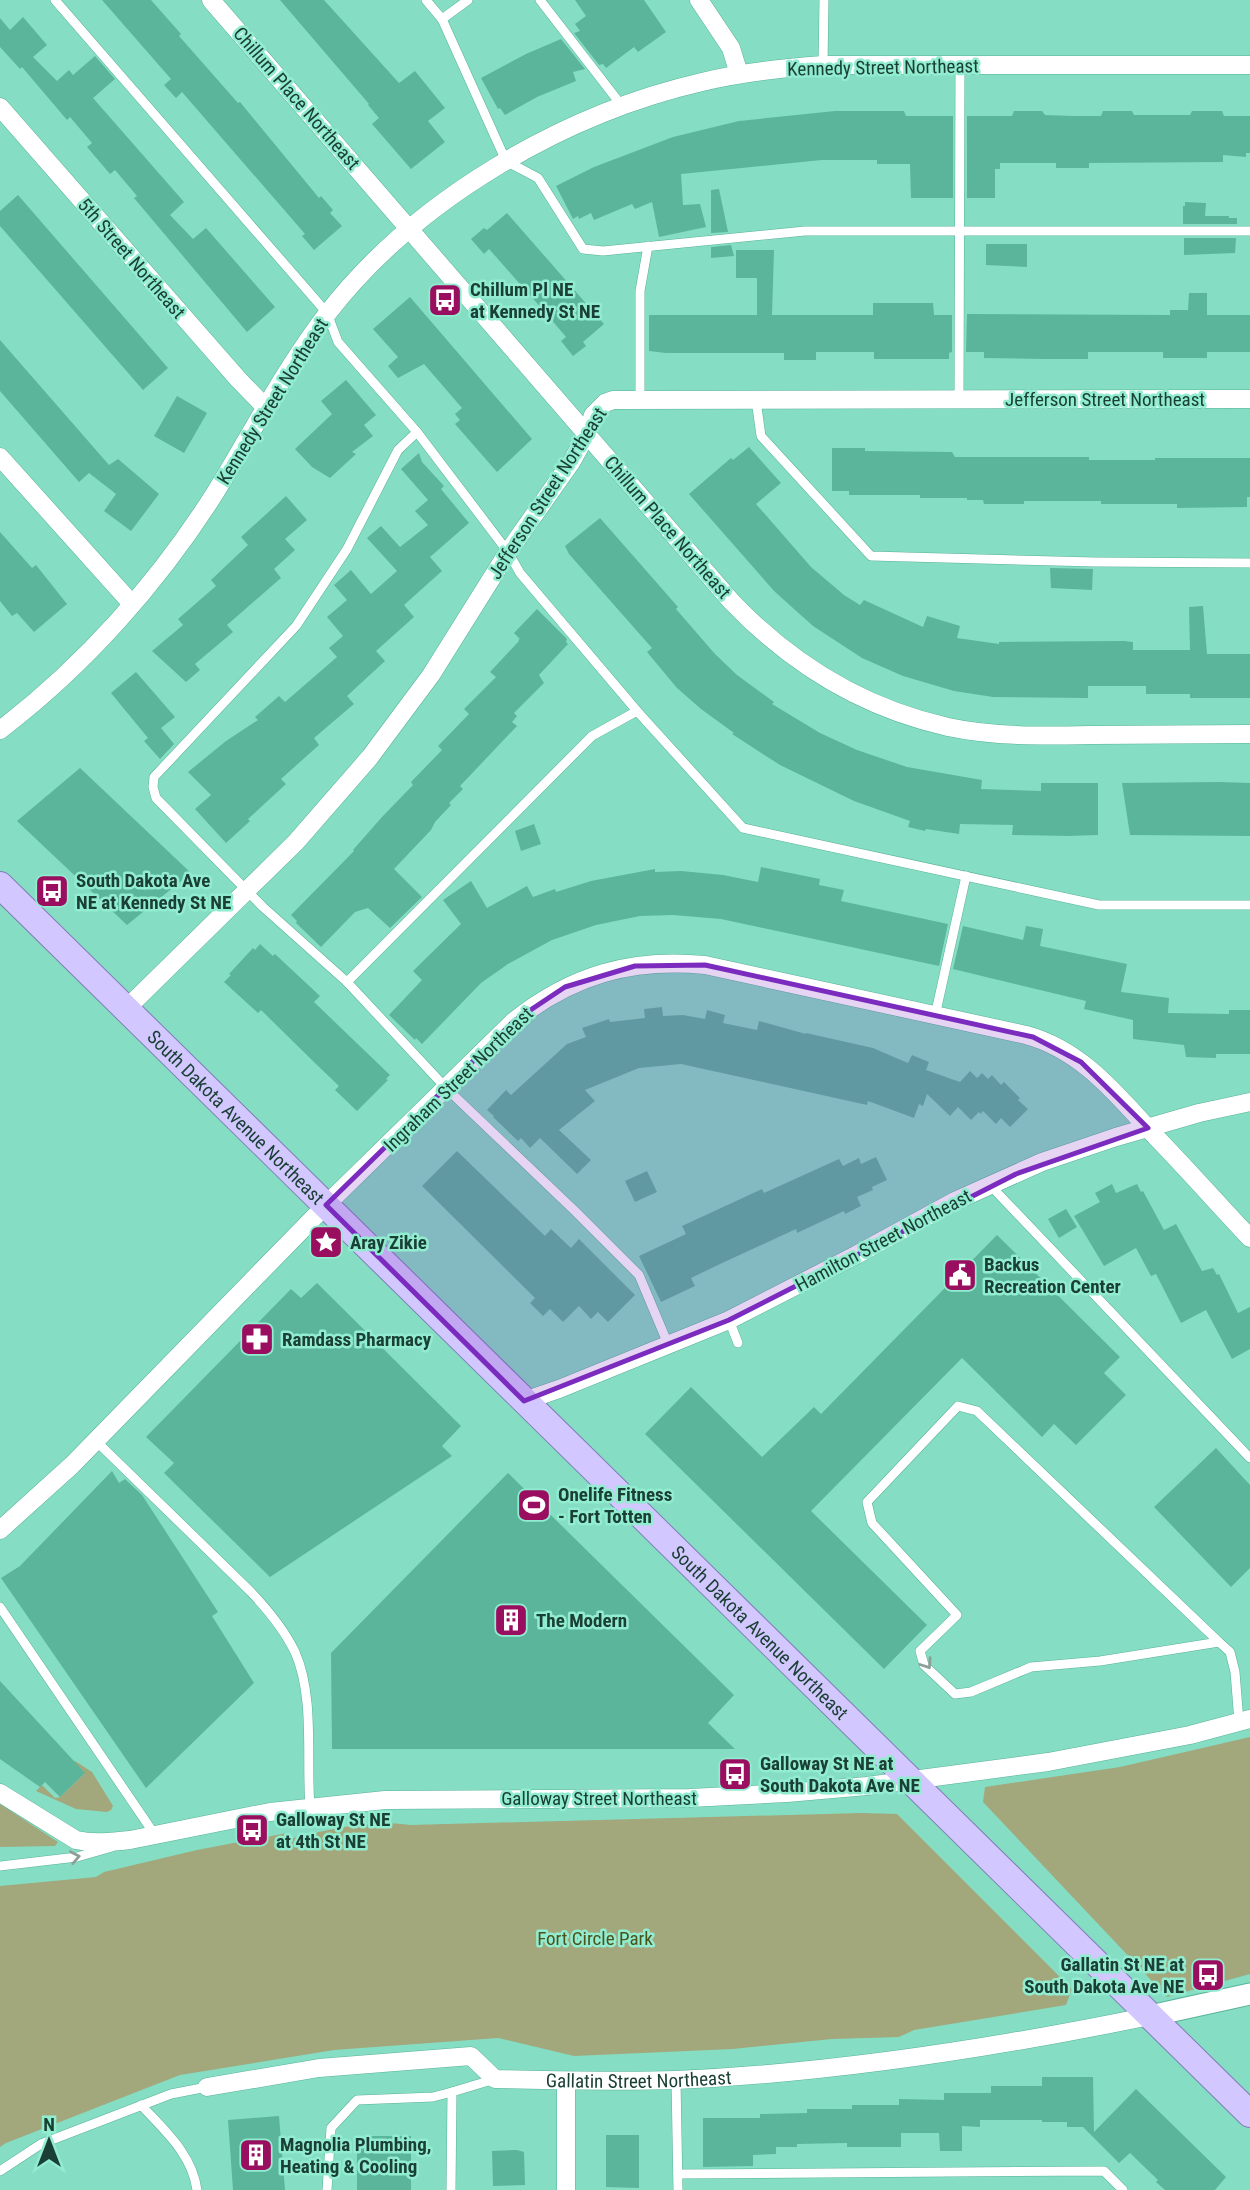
<svg xmlns="http://www.w3.org/2000/svg" width="1250" height="2190" viewBox="0 0 1250 2190" font-family="'Roboto Condensed',sans-serif">
	<style>
		.green { fill: #a3a77c }
		.building { fill: #5bb59b }
		.lines { fill: none; stroke-linecap: round; stroke-linejoin: round }
		.service-casing { stroke: #58b299; stroke-width: 10 }
		.minor-casing { stroke: #58b299; stroke-width: 19 }
		.tertiary-casing { stroke: #58b299; stroke-width: 23 }
		.primary-casing { stroke: #7e7fb7; stroke-width: 28 }
		.service { stroke: #fff; stroke-width: 9 }
		.minor { stroke: #fff; stroke-width: 18 }
		.tertiary { stroke: #fff; stroke-width: 21 }
		.primary { stroke: #d2c7fe; stroke-width: 26 }
		.oneway { stroke: #8ca09a }
		.marked { fill: #7b2cbf; fill-opacity: 0.2; stroke: #7b2cbf; stroke-width: 5; stroke-linejoin: round }
		.labels { text-anchor: middle; stroke-width: 5; stroke-linejoin: round; paint-order: stroke }
		.street-label { font-size: 19px; fill: #1a4035; stroke: #92ecd0 }
		.poi-label { font-size: 19px; font-weight: bold; fill: #1a4035; stroke: #92ecd0; text-anchor: start }
		.park-label { font-size: 19px; fill: #4d511a; stroke: #92ecd0 }
	</style>
	<rect width="100%" height="100%" fill="#85dec3"/>
	<g class="green">
		<polygon points="1250,1737 1250,1974 1167,1997 983,1802 985,1787 1120,1767"/>
		<polygon points="75,1761 92,1772 110,1801 113,1806 111,1810 107,1812 76,1809 36,1791 42,1785 55,1798 60,1797 84,1774 74,1762"/>
		<polygon points="0,1804 58,1842 55,1846 0,1847"/>
		<path d="M861 1813 897 1814 1072 1989 1066 2005 914 2030 899 2037 832 2039 733 2049 574 2056 498 2038 334 2050 180 2075 6 2143 0 2147V1886L96 1877 104 1872 197 1850 287 1833 289 1839C328 1830 370 1819 410 1825Z"/>
	</g>
	<g class="building">
		<polygon points="102,0 151,0 181,34 179,36 238,103 240,102 319,198 321,196 333,210 330,213 342,226 314,250 302,236 305,234 182,92 176,98 164,85 171,79"/>
		<polygon points="280,0 324,0 399,83 415,71 445,108 428,121 445,142 411,169 372,124 379,118 368,105 369,104"/>
		<polygon points="575,0 644,0 666,32 638,52 634,47 606,68 603,64 599,65 574,33 580,31 575,24 586,16"/>
		<polygon points="23,17 47,45 33,57 57,81 69,70 73,75 95,56 115,79 93,98 184,202 170,215 193,239 206,228 275,307 247,332 134,198 137,196 115,170 110,174 87,147 92,143 70,117 67,120 22,67 20,69 0,47 0,18 10,30"/>
		<polygon points="561,39 585,69 573,72 576,81 537,97 505,115 500,108 498,109 481,78 526,54"/>
		<polygon points="835,111 904,111 906,116 953,116 953,198 911,198 910,164 877,164 877,160 822,160 681,174 683,205 700,204 706,227 659,237 652,202 635,209 632,204 594,220 591,213 579,219 578,216 573,219 556,186 594,167 673,137 739,121"/>
		<polygon points="1014,111 1042,111 1045,115 1073,116 1101,116 1103,111 1132,111 1134,115 1190,115 1192,111 1222,111 1224,116 1250,116 1250,153 1246,153 1246,157 1223,155 1223,162 1089,163 1089,168 1056,168 1056,163 1000,163 1000,169 995,169 995,198 967,198 967,116 1012,116"/>
		<polygon points="719,189 728,232 711,233 711,190"/>
		<polygon points="18,195 168,368 143,390 0,226 0,211"/>
		<polygon points="1185,202 1206,203 1205,216 1229,216 1229,218 1237,218 1237,224 1183,224 1183,206 1185,206"/>
		<polygon points="507,213 604,324 583,342 586,346 573,356 561,341 566,337 544,311 489,249 484,254 471,239 484,228 487,230"/>
		<polygon points="1184,238 1236,238 1235,253 1184,255"/>
		<polygon points="986,244 1027,244 1027,267 986,265"/>
		<polygon points="731,245 734,256 711,258 711,247"/>
		<polygon points="736,250 774,250 772,315 873,315 873,303 933,303 934,315 952,315 952,352 949,353 949,359 874,359 874,352 816,352 816,360 784,360 784,353 666,353 649,351 649,315 757,315 757,278 736,278"/>
		<polygon points="1189,293 1207,293 1207,315 1250,315 1250,352 1207,352 1207,358 1163,358 1163,352 1088,352 1088,359 1043,359 984,358 984,352 966,352 967,314 1170,315 1170,310 1188,310"/>
		<polygon points="410,297 532,439 497,472 455,424 460,420 455,414 462,408 424,364 398,378 388,366 398,357 373,329"/>
		<polygon points="0,340 109,465 118,459 159,494 131,531 104,511 116,494 89,473 79,482 0,391"/>
		<polygon points="346,380 376,415 364,425 373,436 352,452 356,454 330,478 312,467 295,449 332,414 321,401"/>
		<polygon points="177,396 207,413 184,453 154,436"/>
		<polygon points="749,447 781,483 756,504 811,567 844,595 860,605 864,600 923,627 927,616 960,626 957,638 999,644 999,642 1124,641 1133,642 1133,650 1190,650 1189,607 1203,606 1207,654 1250,654 1250,698 1190,698 1190,694 1146,694 1146,686 1088,686 1088,698 993,697 954,691 903,676 862,658 813,626 774,591 689,494 731,458 733,460"/>
		<polygon points="832,448 865,448 865,451 952,452 955,457 1089,457 1089,460 1155,460 1155,458 1250,458 1250,497 1247,497 1247,507 1177,508 1177,504 1101,504 1101,501 1024,501 1024,504 984,504 983,500 967,500 967,498 920,498 920,495 849,495 849,491 832,491"/>
		<polygon points="419,453 422,462 444,486 441,489 469,523 430,557 442,571 404,605 414,617 376,651 385,661 347,696 354,704 314,738 319,745 281,779 286,784 248,819 250,821 226,843 195,809 211,795 188,772 226,741 258,720 255,717 279,696 285,702 337,657 329,648 343,636 327,617 347,600 334,585 351,570 371,594 397,571 367,538 381,526 400,547 428,525 415,511 428,500 401,469"/>
		<polygon points="286,496 307,520 285,539 295,550 274,569 281,578 227,625 233,632 195,664 200,670 186,682 152,651 183,625 178,619 216,586 211,580 248,545 241,537"/>
		<polygon points="600,518 678,607 676,609 715,654 737,675 774,702 772,704 820,733 857,750 907,767 982,780 981,789 1041,791 1041,783 1098,783 1098,835 1068,836 1012,835 1013,825 960,824 959,834 926,829 925,831 908,827 910,821 854,801 780,765 732,734 734,733 701,709 677,688 647,652 652,648 569,554 565,546"/>
		<polygon points="0,532 32,568 36,565 67,604 34,632 17,613 12,616 0,601"/>
		<polygon points="1050,568 1093,569 1092,590 1051,588"/>
		<polygon points="537,609 567,639 566,642 568,644 539,675 544,683 514,713 517,716 512,722 517,726 460,786 463,789 449,803 451,805 435,822 431,830 394,869 422,897 390,928 368,908 355,912 321,947 296,923 297,921 291,915 354,851 353,850 382,817 413,785 411,782 442,750 438,746 469,714 464,709 496,677 490,672 519,641 518,640 520,639 514,633"/>
		<polygon points="136,672 175,717 161,728 174,744 160,759 144,741 148,738 111,693"/>
		<polygon points="80,768 191,873 127,925 17,821"/>
		<polygon points="1220,782 1250,783 1250,836 1130,835 1122,783"/>
		<polygon points="534,824 541,844 521,851 515,831"/>
		<polygon points="761,867 820,879 819,885 844,890 841,901 948,924 939,966 721,919 673,915 640,916 596,925 552,940 508,964 481,983 422,1044 416,1038 415,1040 389,1015 422,980 413,971 461,924 443,900 471,881 487,908 527,886 533,897 555,889 556,892 591,881 655,869 655,872 681,871 723,875 758,882"/>
		<polygon points="963,926 1023,940 1026,926 1043,929 1040,946 1127,964 1121,992 1169,998 1168,1013 1229,1014 1229,1010 1250,1010 1250,1054 1216,1054 1216,1058 1186,1057 1184,1045 1133,1039 1133,1020 1084,1009 1086,1001 953,969"/>
		<polygon points="260,944 273,956 275,954 320,996 314,1002 390,1075 386,1079 388,1080 357,1111 335,1090 339,1086 317,1065 261,1010 258,1013 224,982 231,975 229,974 253,948 255,950"/>
		<polygon points="662,1007 663,1016 683,1015 705,1019 707,1010 725,1015 723,1023 757,1030 759,1021 806,1034 806,1033 873,1048 908,1063 912,1055 929,1062 926,1070 960,1082 970,1071 977,1078 982,1073 988,1079 992,1075 1001,1085 1004,1082 1020,1098 1018,1100 1028,1109 1010,1127 1001,1118 996,1124 983,1111 981,1114 979,1112 971,1120 958,1107 950,1116 927,1094 923,1106 919,1104 914,1118 868,1101 867,1105 681,1064 639,1068 585,1090 595,1101 559,1130 591,1160 577,1174 540,1138 530,1148 521,1138 518,1141 493,1117 494,1116 487,1110 506,1090 511,1095 567,1044 586,1037 582,1028 609,1019 610,1022 645,1018 644,1009"/>
		<polygon points="457,1151 545,1236 551,1229 571,1248 579,1239 635,1295 608,1322 598,1312 591,1319 579,1306 563,1322 550,1309 543,1316 530,1303 535,1298 422,1186"/>
		<polygon points="876,1157 887,1180 872,1187 873,1190 857,1197 861,1206 845,1214 844,1211 797,1233 796,1229 720,1264 691,1278 695,1286 661,1302 639,1256 686,1234 682,1226 762,1189 764,1193 839,1159 843,1166 859,1158 861,1164"/>
		<polygon points="647,1171 657,1192 635,1202 625,1181"/>
		<polygon points="1112,1184 1116,1193 1137,1184 1141,1192 1143,1191 1164,1230 1176,1224 1202,1271 1213,1268 1217,1275 1219,1274 1238,1313 1250,1307 1250,1349 1232,1359 1206,1310 1181,1323 1156,1274 1151,1276 1136,1248 1104,1266 1074,1216 1100,1202 1095,1193"/>
		<polygon points="1066,1209 1077,1227 1059,1238 1048,1219"/>
		<polygon points="997,1235 1120,1357 1104,1373 1126,1395 1076,1445 1054,1424 1042,1437 962,1358 811,1511 927,1625 884,1669 645,1434 691,1387 762,1457 814,1407 821,1414"/>
		<polygon points="317,1283 461,1426 442,1446 452,1456 270,1577 164,1473 174,1463 146,1437 291,1289 301,1298"/>
		<polygon points="1216,1448 1250,1485 1250,1568 1231,1587 1154,1507"/>
		<polygon points="112,1471 119,1483 125,1479 142,1495 218,1612 212,1616 254,1683 146,1788 1,1578 20,1566"/>
		<polygon points="508,1473 734,1695 708,1723 735,1749 332,1749 331,1653"/>
		<polygon points="0,1681 85,1773 60,1797 45,1782 40,1787 0,1759"/>
		<polygon points="1042,2077 1093,2077 1094,2132 1136,2089 1226,2177 1215,2190 1165,2190 1156,2182 1158,2180 1130,2153 1119,2163 1083,2127 1067,2127 1067,2122 1042,2122 1042,2120 980,2120 980,2127 962,2126 962,2151 940,2151 939,2133 901,2133 901,2147 847,2147 847,2143 797,2144 797,2147 776,2147 776,2154 753,2155 753,2166 703,2167 703,2118 760,2118 760,2114 807,2113 807,2109 852,2109 852,2105 899,2105 899,2099 944,2100 944,2093 991,2093 991,2086 1042,2086"/>
		<polygon points="279,2116 285,2190 233,2190 228,2120"/>
		<polygon points="606,2135 639,2135 639,2188 606,2187"/>
		<rect x="357" y="2136" width="54" height="54"/>
		<polygon points="517,2150 524,2152 525,2185 493,2186 492,2151"/>
	</g>
	<g class="lines">
		<g class="service-casing">
			<g id="service">
				<polyline points="55,0 327,313 338,342 417,432 508,552 520,573 637,711 743,828 1099,905 1250,905"/>
				<polyline points="426,0 442,19 506,161 538,178 583,249 603,251 805,231 1250,231"/>
				<polyline points="540,0 622,106"/>
				<polyline points="442,19 468,0"/>
				<polyline points="823,65 824,0"/>
				<polyline points="640,400 640,291 648,246"/>
				<polyline points="756,400 761,436 871,556 1095,562 1250,563"/>
				<polyline points="959,400 960,65"/>
				<polyline points="417,432 398,450 347,549 296,626 154,777 153,787 156,798 263,907 347,982 446,1088 576,1212 639,1275 668,1344"/>
				<polyline points="347,982 592,736 637,711"/>
				<polyline points="935,1016 966,876"/>
				<polyline points="990,1185 1250,1458"/>
				<polyline points="729,1320 738,1343"/>
				<path d="M96 1441 251 1592C268 1610 284 1629 295 1652 315 1697 306 1759 310 1807"/>
				<polyline points="0,1607 155,1835"/>
				<polyline points="1219,1642 1100,1661 1031,1667 971,1692 955,1694 924,1665 920,1651 957,1615 872,1523 867,1502 958,1406 977,1411 1219,1642 1230,1652 1235,1672 1239,1722"/>
				<polyline points="0,1866 77,1857 112,1847"/>
				<polyline points="676,2080 678,2190"/>
				<path d="M141 2105C165 2131 192 2154 197 2190"/>
				<polyline points="0,2171 41,2144 171,2094 207,2087"/>
				<polyline points="678,2174 1104,2171 1123,2190"/>
				<polyline points="327,2190 331,2128 357,2100 433,2097 452,2092"/>
				<polyline points="451,2190 452,2092 495,2079"/>
			</g>
		</g>
		<g class="minor-casing">
			<g id="minor">
				<path d="M211 0 731 601C790 663 863 708 948 727 995 737 1043 736 1091 735 1144 735 1197 734 1250 734"/>
				<polyline points="699,0 731,48 739,74"/>
				<polyline points="0,107 238,379 266,408"/>
				<polyline points="0,457 132,604"/>
				<path d="M0 730C84 666 158 583 215 493 252 433 284 370 327 314 415 200 563 114 702 82 742 72 783 68 823 65H1250"/>
				<polyline points="126,1009 296,842 370,757 431,675 508,552 572,461 587,434 593,415 605,403 613,400 1250,399"/>
				<polyline points="524,1401 559,1389 729,1320 856,1255 955,1201 1042,1162 1116,1137 1199,1113 1250,1102"/>
				<path d="M0 1530 72 1465 326 1205 514 1021C572 975 631 958 705 965L1026 1035C1082 1050 1117 1095 1155 1136 1187 1169 1218 1204 1250 1238"/>
				<path d="M0 1793 76 1840C94 1844 112 1842 130 1840L270 1812 385 1800 690 1798 787 1793 867 1786 1048 1762 1190 1735 1250 1719"/>
				<polyline points="566,2081 566,2190"/>
				<path id="s1" d="M207 2087 319 2068 471 2056 495 2079C555 2080 616 2082 676 2080 835 2073 994 2048 1150 2016"/>
			</g>
		</g>
		<g class="tertiary-casing">
			<polyline id="tertiary" points="1150,2016 1250,1994"/>
		</g>
		<g class="primary-casing">
			<g id="primary">
				<path id="s2" d="M0 885 1250 2114"/>
			</g>
		</g>
		<use href="#service" class="service"/>
		<use href="#minor" class="minor"/>
		<use href="#tertiary" class="tertiary"/>
		<use href="#primary" class="primary"/>
	</g>
	<defs><path id="oneway-chevron" d="M-2-3.5L2.5 0L-2 3.5" fill="none" stroke-width="1.6" stroke-linecap="round" stroke-linejoin="round" transform="scale(1.75)"/></defs>
	<g class="oneway">
		<use href="#oneway-chevron" transform="translate(927 1664) rotate(56)"/>
		<use href="#oneway-chevron" transform="translate(75 1857) rotate(-11)"/>
	</g>
	<path class="marked" d="M705 965 1033 1037 1081 1062 1148 1128 1016 1174 729 1320 524 1401 326 1205 514 1021 565 987 635 966Z"/>
	<defs>
		<g id="bus-square" transform="scale(1.75)"><rect x="-9" y="-9" width="18" height="18" rx="4" fill="#9a0e60" stroke="#92ecd0"/><path d="M-5-6H5V4H4V6H2V4H-2V6H-4V4H-5ZM-3.5-4V0h7V-4ZM-3.5 1.2v1.5H-2V1.2ZM2 1.2v1.5H3.5V1.2Z" fill="#fff"/></g>
		<g id="sight-square" transform="scale(1.75)"><rect x="-9" y="-9" width="18" height="18" rx="4" fill="#9a0e60" stroke="#92ecd0"/><path d="M0-6L1.8-2.2L6-1.7L2.9 1.2L3.7 5.4L0 3.3L-3.7 5.4L-2.9 1.2L-6-1.7L-1.8-2.2Z" fill="#fff"/></g>
		<g id="civic-square" transform="scale(1.75)"><rect x="-9" y="-9" width="18" height="18" rx="4" fill="#9a0e60" stroke="#92ecd0"/><path d="M-.6-6.5H3V-4.5H.6V-3L4-1V1h2V6H-6V1h2V-1L-.6-3ZM-1.2 2.5V6h2.4V2.5Z" fill="#fff"/></g>
		<g id="pharmacy-square" transform="scale(1.75)"><rect x="-9" y="-9" width="18" height="18" rx="4" fill="#9a0e60" stroke="#92ecd0"/><path d="M-2-6h4v4h4v4h-4v4h-4v-4h-4v-4h4Z" fill="#fff"/></g>
		<g id="stadium-square" transform="scale(1.75)"><rect x="-9" y="-9" width="18" height="18" rx="4" fill="#9a0e60" stroke="#92ecd0"/><path d="M0-5a6.5 5 0 1 0 0 10a6.5 5 0 1 0 0-10ZM-3.5-1.8h7v3.6h-7Z" fill="#fff"/></g>
		<g id="building-square" transform="scale(1.75)"><rect x="-9" y="-9" width="18" height="18" rx="4" fill="#9a0e60" stroke="#92ecd0"/><path d="M-4-6H4V6H1V3H-1V6H-4ZM-2.5-4.3h1.7v1.8h-1.7ZM.8-4.3h1.7v1.8H.8ZM-2.5-1h1.7V.8h-1.7ZM.8-1h1.7V.8H.8Z" fill="#fff"/></g>
	</defs>
	<g fill-rule="evenodd">
		<use href="#bus-square" x="445" y="300"/>
		<use href="#bus-square" x="52" y="891"/>
		<use href="#sight-square" x="326" y="1242"/>
		<use href="#civic-square" x="960" y="1275"/>
		<use href="#pharmacy-square" x="257" y="1339"/>
		<use href="#stadium-square" x="534" y="1505"/>
		<use href="#building-square" x="511" y="1620"/>
		<use href="#bus-square" x="735" y="1774"/>
		<use href="#bus-square" x="252" y="1830"/>
		<use href="#bus-square" x="1208" y="1975"/>
		<use href="#building-square" x="256" y="2155"/>
	</g>
	<g class="labels">
		<g class="street-label">
			<text transform="translate(883 67) rotate(-1)" y="7">Kennedy Street Northeast</text>
			<text transform="translate(297 98) rotate(49)" y="7">Chillum Place Northeast</text>
			<text transform="translate(132 258) rotate(49)" y="7">5th Street Northeast</text>
			<text x="1105" y="406">Jefferson Street Northeast</text>
			<text transform="translate(272 401) rotate(-58)" y="7">Kennedy Street Northeast</text>
			<text transform="translate(547 493) rotate(-57)" y="7">Jefferson Street Northeast</text>
			<text transform="translate(668 527) rotate(49)" y="7">Chillum Place Northeast</text>
			<text transform="translate(458 1079) rotate(-44)" y="7">Ingraham Street Northeast</text>
			<text dy="7" stroke="none"><textPath href="#s2" startOffset="331">South Dakota Avenue Northeast</textPath></text>
			<text transform="translate(883 1240) rotate(-28)" y="7">Hamilton Street Northeast</text>
			<text dy="7" stroke="none"><textPath href="#s2" startOffset="1066">South Dakota Avenue Northeast</textPath></text>
			<text x="599" y="1805">Galloway Street Northeast</text>
			<text dy="7" stroke="none"><textPath href="#s1" startOffset="443">Gallatin Street Northeast</textPath></text>
		</g>
		<g class="poi-label">
			<text x="470" y="296">Chillum Pl NE<tspan x="470" dy="22">at Kennedy St NE</tspan></text>
			<text x="76" y="887">South Dakota Ave<tspan x="76" dy="22">NE at Kennedy St NE</tspan></text>
			<text x="350" y="1249">Aray Zikie</text>
			<text x="984" y="1271">Backus<tspan x="984" dy="22">Recreation Center</tspan></text>
			<text x="282" y="1346">Ramdass Pharmacy</text>
			<text x="558" y="1501">Onelife Fitness<tspan x="558" dy="22">- Fort Totten</tspan></text>
			<text x="536" y="1627">The Modern</text>
			<text x="760" y="1770">Galloway St NE at<tspan x="760" dy="22">South Dakota Ave NE</tspan></text>
			<text x="276" y="1826">Galloway St NE<tspan x="276" dy="22">at 4th St NE</tspan></text>
			<text x="1184" y="1971" text-anchor="end">Gallatin St NE at<tspan x="1184" dy="22">South Dakota Ave NE</tspan></text>
			<text x="280" y="2151">Magnolia Plumbing,<tspan x="280" dy="22">Heating &amp; Cooling</tspan></text>
		</g>
		<g class="park-label">
			<text x="595" y="1945">Fort Circle Park</text>
		</g>
	</g>
	<g transform="translate(49 2141)" stroke="#92ecd0" stroke-width="5" paint-order="stroke">
	<path d="M0-5L12 26L0 18L-12 26Z" fill="#1a4035"/>
	<text y="-10" font-size="19" font-weight="bold" text-anchor="middle" fill="#1a4035">N</text>
	</g>
</svg>
